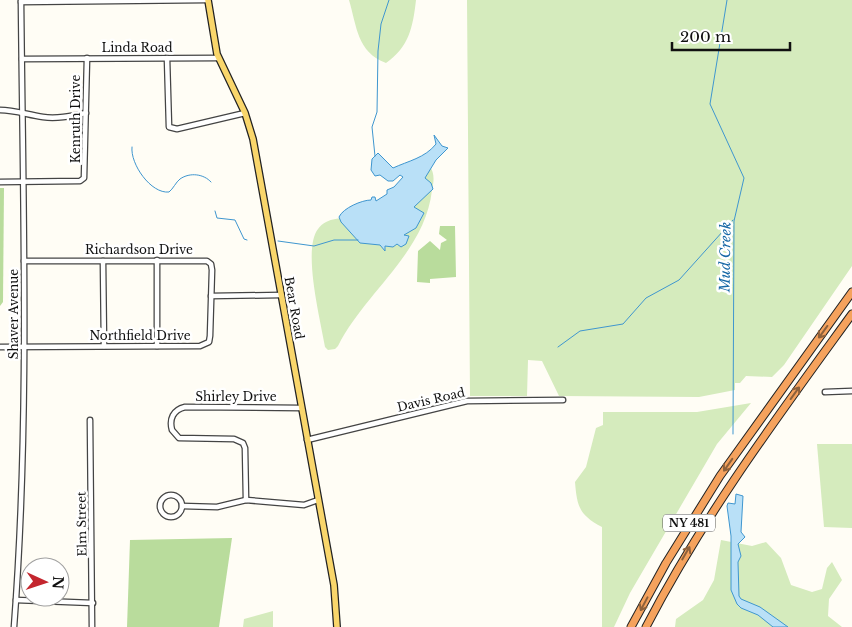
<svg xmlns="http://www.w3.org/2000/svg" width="852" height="627" viewBox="0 0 852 627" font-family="'Libre Baskerville',serif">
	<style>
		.green { fill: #d5ebbd }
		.forest { fill: #b9dc9c }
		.water { fill: #b9e0f7; stroke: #3f96cf }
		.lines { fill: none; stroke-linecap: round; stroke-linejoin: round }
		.stream { stroke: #3f96cf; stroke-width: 1 }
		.minor-casing { stroke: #444; stroke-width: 7 }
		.major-casing { stroke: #222; stroke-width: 8 }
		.highway-casing { stroke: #222; stroke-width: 9 }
		.minor { stroke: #fff; stroke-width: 4.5 }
		.major { stroke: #f9d66b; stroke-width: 5.5 }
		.highway { stroke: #f5a25d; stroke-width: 7 }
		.oneway { stroke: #8e613b }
		.labels { text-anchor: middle; stroke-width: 5; stroke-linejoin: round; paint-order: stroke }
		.shield { fill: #fff; stroke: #585858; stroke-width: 1 }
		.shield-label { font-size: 11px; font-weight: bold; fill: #111 }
		.street-label { font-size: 12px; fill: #111; stroke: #fff }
		.water-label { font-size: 14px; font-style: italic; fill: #1768a6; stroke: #fff }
	</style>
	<rect width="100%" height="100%" fill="#fffdf5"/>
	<g class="green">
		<path d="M349 0H416C413 27 409 47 386 63 357 52 357 27 349 0Z"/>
		<polygon points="467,0 852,0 852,266 784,365 772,377 746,376 740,383 735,383 735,390 699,397 559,396 542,361 528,360 527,396 470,396"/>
		<path d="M429 165C435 173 434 181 432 190 425 253 365 292 338 346L335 349 328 350 325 347C321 322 302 249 318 229 328 216 342 220 356 214 382 202 406 182 429 165Z"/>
		<path d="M751 403 717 444 630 593 614 627H602V527C579 515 577 506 575 482L586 467 596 428 603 425V412H697Z"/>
		<polygon points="817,444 852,444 852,528 824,527"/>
		<polygon points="721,540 752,546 766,542 781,558 791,585 812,592 822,589 827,568 832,562 842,580 829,599 828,616 842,627 675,627 676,619 703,600 714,580"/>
		<polygon points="273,611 273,627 243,627 244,619"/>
	</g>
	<g class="forest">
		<polygon points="0,188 4,188 3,302 0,306"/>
		<polygon points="440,226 455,226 456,277 430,279 430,283 417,282 418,251 430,241 440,250 441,243 447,240 439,234"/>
		<polygon points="232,538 219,627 127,627 130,540"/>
	</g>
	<g class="water">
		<path d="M434 135 442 146 448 148 436 160 425 178 431 183 433 189 414 207 424 213 416 228 404 235 409 236 406 244 401 247 397 244 393 247 385 246V251L380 245 360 243 341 222 339 217C343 208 362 200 371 200L372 197H375L376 201 387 194V190L394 187 403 177 400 175 393 181H388L380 175 375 176 371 170 372 159 378 153 393 168C408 161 425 158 436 144Z"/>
		<polygon points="736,494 743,496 741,532 745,537 738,544 741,556 738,562 739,596 741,599 760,607 788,627 773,627 758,615 741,608 737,604 731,590 731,536 727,506 728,503 735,504"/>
	</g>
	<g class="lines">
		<g class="stream">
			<polyline points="727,0 710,104 744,178 734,221 733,434"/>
			<path d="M132 147C130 164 151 194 169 192 173 189 176 182 180 179 190 172 204 174 211 182"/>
			<polyline points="375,156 372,127 377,112 378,51 381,24 389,0"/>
			<polyline points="215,211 217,218 235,220 244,239 247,240"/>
			<polyline points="278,241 314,246 334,240 358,240"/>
			<polyline points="558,347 580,331 623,324 646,298 679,280 733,220"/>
		</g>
		<g class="minor-casing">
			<g id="minor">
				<polyline points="21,2 207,0"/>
				<polyline points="167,58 169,127 177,129 245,113"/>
				<polyline points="22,59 218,58"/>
				<path d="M0 110C15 110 28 115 43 117 57 119 71 116 86 113"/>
				<polyline points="0,182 80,181 84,178 87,58"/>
				<polyline points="103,261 104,346"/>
				<polyline points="211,296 281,295"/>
				<polyline points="157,346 157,260"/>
				<polyline points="0,347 200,346 209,342 210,336 212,270 211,264 207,261 24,261"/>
				<polyline points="825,392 852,391"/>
				<polyline points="90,420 92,627"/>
				<polyline points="307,440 467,401 563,400"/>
				<circle cx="171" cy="506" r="11"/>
				<path d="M246 500 245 448 243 443 234 439 179 438 172 430C169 419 173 410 185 407L301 408"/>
				<polyline points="182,506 217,507 246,500 304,505 318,500"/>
				<polyline points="16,600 93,603"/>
				<path d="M14 627C30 418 23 209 21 0"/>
			</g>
		</g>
		<g class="major-casing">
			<polyline id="major" points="208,0 217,54 245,113 253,139 334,585 337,627"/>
		</g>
		<g class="highway-casing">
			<g id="highway">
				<polyline points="631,627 666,563 720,476 852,292"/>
				<path d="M646 627C704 515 778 416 852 314"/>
			</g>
		</g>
		<use href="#minor" class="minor"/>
		<use href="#major" class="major"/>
		<use href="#highway" class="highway"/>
	</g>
	<defs><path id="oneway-shaft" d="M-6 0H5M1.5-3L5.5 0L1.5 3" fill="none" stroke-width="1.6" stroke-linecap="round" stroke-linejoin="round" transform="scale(1.25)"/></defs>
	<g class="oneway">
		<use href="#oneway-shaft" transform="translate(823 332) rotate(126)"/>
		<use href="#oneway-shaft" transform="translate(795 393) rotate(-54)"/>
		<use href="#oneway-shaft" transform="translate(728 465) rotate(125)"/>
		<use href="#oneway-shaft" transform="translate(686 553) rotate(-60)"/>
		<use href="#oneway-shaft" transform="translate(644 604) rotate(118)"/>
	</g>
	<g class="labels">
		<rect class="shield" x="663" y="514.5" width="52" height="17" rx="4"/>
		<g class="shield-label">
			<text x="689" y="527">NY 481</text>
		</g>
		<g class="street-label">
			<text x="137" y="52">Linda Road</text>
			<text transform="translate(76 119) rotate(-90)" y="4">Kenruth Drive</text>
			<text x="139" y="254">Richardson Drive</text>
			<text transform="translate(294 308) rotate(80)" y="4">Bear Road</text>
			<text transform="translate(14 314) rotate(-90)" y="4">Shaver Avenue</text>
			<text x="140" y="340">Northfield Drive</text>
			<text x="236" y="401">Shirley Drive</text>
			<text transform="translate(431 400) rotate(-13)" y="4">Davis Road</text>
			<text transform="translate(82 524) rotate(-91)" y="4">Elm Street</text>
		</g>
		<g class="water-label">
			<text transform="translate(725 257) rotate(-89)" y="5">Mud Creek</text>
		</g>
	</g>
	<g transform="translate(45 582) rotate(93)"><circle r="24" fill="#ffffff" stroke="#a0a0a0"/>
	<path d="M0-4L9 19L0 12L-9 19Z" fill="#c4262e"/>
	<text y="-8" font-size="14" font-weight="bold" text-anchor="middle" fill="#111111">N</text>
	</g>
	<path d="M672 42v8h118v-8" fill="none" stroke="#111111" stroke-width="2.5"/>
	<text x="680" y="42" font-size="15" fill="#111111" stroke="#ffffff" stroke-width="4" paint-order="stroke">200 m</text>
</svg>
